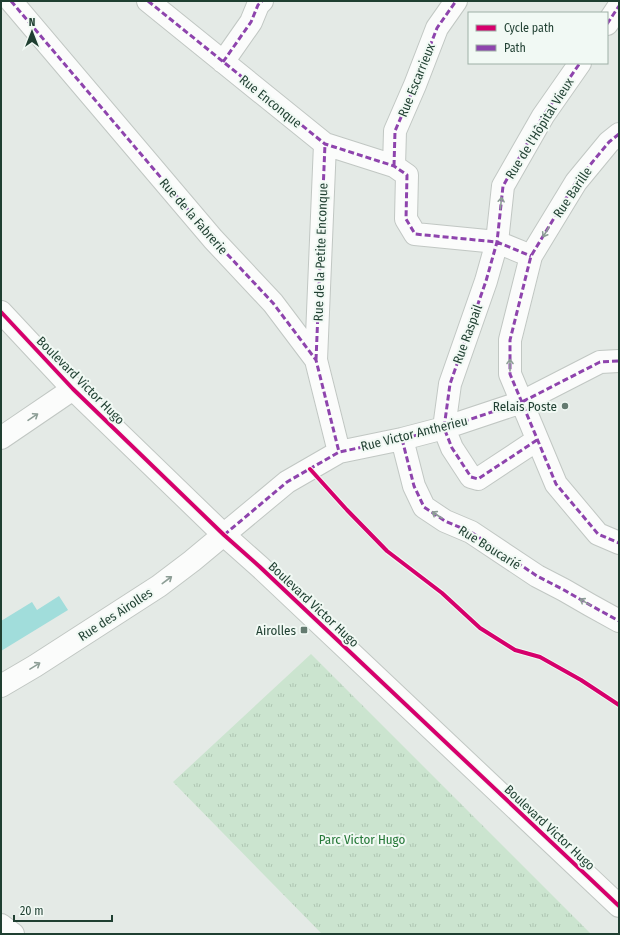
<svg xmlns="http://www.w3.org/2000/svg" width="620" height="935" viewBox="0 0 620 935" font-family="'Fira Sans Condensed',sans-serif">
<defs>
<pattern id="park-tufts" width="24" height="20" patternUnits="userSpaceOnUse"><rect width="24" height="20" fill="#cbe4cf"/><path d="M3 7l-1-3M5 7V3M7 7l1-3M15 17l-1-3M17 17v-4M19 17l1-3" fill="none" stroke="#aec5b2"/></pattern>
</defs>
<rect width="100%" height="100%" fill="#e4eae6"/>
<path fill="url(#park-tufts)" d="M 311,654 L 591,934 L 322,934 L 173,782 Z"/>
<path fill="#a1dddb" d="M 59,596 L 68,610 L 1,651 L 1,621 L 32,602 L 37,610 Z"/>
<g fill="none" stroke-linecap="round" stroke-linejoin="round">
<g stroke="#c1c7c3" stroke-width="24">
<path id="minor" d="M 11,1 L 213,239 L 273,303 L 316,360 L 339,452
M 148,1 L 325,144 L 394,166 L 407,175 L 406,219 L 415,234 L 497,242 L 531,256
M 607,24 L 619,6
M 223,62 L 251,22 L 258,5 L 262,1
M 619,134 L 609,142 L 576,182 L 531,256 L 510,340 L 510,374 L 556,484 L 598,534 L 619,543
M 394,166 L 395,131 L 415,85 L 437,28 L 456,1
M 1,312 L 73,389 L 224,535 L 260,567 L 619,906
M 316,360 L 325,144
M 1,438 L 73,389
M 402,439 L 414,486 L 424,507 L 445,521 L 471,532 L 537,576 L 564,590 L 590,605 L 619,621
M 537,440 L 478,479 L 471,477 L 452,448 L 444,428 L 450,384 L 486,281 L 497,242 L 503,186 L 543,116 L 580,63
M 1,686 L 35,666 L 159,586 L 192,561 L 287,482 L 339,452 L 402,439 L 444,428 L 522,402 L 600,362 L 619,361
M 1,925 L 13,934"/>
</g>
<use href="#minor" stroke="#fbfcfb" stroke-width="22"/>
<path stroke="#8e44ad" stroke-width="3" stroke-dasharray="6 3" stroke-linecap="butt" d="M 11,1 L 213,239 L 273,303 L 316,360 L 339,452
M 148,1 L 325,144 L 394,166 L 407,175 L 406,219 L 415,234 L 497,242 L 531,256
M 607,24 L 619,6
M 223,62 L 251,22 L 258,5 L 262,1
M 619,134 L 609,142 L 576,182 L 531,256 L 510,340 L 510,374 L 556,484 L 598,534 L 619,543
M 394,166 L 395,131 L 415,85 L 437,28 L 456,1
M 316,360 L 325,144
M 402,439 L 414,486 L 424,507 L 445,521 L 471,532 L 537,576 L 564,590 L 590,605 L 619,621
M 537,440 L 478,479 L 471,477 L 452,448 L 444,428 L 450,384 L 486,281 L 497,242 L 503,186 L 543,116 L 580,63
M 224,535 L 287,482 L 339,452 L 402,439 L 444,428 L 522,402 L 600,362 L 619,361"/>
<g stroke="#f1f9f4" stroke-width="6">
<path id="cycleway" d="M 1,312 L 73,389 L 224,535 L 260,567 L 619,906
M 310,469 L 347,510 L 387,551 L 442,593 L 480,628 L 515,650 L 540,657 L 581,680 L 619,705"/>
</g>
<use href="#cycleway" stroke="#d6006c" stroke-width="4"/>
</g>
<defs><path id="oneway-shaft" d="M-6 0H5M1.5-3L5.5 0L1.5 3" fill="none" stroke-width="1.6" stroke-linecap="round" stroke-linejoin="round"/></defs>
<g stroke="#8d9e96">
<use href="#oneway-shaft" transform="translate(501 203) rotate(-84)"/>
<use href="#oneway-shaft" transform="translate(546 232) rotate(121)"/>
<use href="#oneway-shaft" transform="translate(510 365) rotate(-90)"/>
<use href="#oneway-shaft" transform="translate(33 417) rotate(-34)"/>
<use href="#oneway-shaft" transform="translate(437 515) rotate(-147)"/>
<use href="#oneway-shaft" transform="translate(167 580) rotate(-37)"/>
<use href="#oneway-shaft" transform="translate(585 602) rotate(-149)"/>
<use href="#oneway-shaft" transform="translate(35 666) rotate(-32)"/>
</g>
<g fill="#647b70" stroke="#f1f9f4" stroke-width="1.5">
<circle cx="565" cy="406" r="4"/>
<rect x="300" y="626" width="8" height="8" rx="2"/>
</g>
<g text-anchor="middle" stroke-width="4" stroke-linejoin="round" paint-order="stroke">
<g font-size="13" fill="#1f3f31" stroke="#f1f9f4">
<text transform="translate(416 80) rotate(-68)" y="5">Rue Escarrieux</text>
<text transform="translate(271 101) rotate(39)" y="5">Rue Enconque</text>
<text transform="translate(539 128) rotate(-58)" y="5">Rue de l'Hôpital Vieux</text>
<text transform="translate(572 192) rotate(-56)" y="5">Rue Barille</text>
<text transform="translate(194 216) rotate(49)" y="5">Rue de la Fabrerie</text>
<text transform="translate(320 252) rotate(-88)" y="5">Rue de la Petite Enconque</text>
<text transform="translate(467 334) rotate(-70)" y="5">Rue Raspail</text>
<text transform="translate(81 380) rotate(45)" y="5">Boulevard Victor Hugo</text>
<text transform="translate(414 433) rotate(-14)" y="5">Rue Victor Antherieu</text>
<text transform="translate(490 547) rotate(32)" y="5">Rue Boucarié</text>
<text transform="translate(314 604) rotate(43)" y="5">Boulevard Victor Hugo</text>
<text transform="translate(115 614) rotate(-33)" y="5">Rue des Airolles</text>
<text transform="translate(550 827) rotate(43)" y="5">Boulevard Victor Hugo</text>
</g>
<g font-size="13" fill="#1f3f31" stroke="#f1f9f4" text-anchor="end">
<text x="557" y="411">Relais Poste</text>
<text x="296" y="635">Airolles</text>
</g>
<g font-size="13" fill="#267939" stroke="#f1f9f4">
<text x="362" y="844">Parc Victor Hugo</text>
</g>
</g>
<rect width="620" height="935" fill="none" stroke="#1f3f31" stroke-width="4"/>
<rect x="468" y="12" width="140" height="52" fill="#f1f9f4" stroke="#9dafa6"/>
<rect x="476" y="25" width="20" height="6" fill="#d6006c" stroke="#9dafa6"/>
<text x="504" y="32" font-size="12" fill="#1f3f31">Cycle path</text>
<rect x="476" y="45" width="20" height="6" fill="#8e44ad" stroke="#9dafa6"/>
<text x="504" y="52" font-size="12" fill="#1f3f31">Path</text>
<g transform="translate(32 32)" stroke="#f1f9f4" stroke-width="3" paint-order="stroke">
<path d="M0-3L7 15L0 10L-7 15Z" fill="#1f3f31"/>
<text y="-6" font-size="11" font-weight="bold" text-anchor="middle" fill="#1f3f31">N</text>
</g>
<path d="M14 915v6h98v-6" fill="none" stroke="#1f3f31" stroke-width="2"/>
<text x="20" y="915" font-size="12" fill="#1f3f31" stroke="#f1f9f4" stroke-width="3" paint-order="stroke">20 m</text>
</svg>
